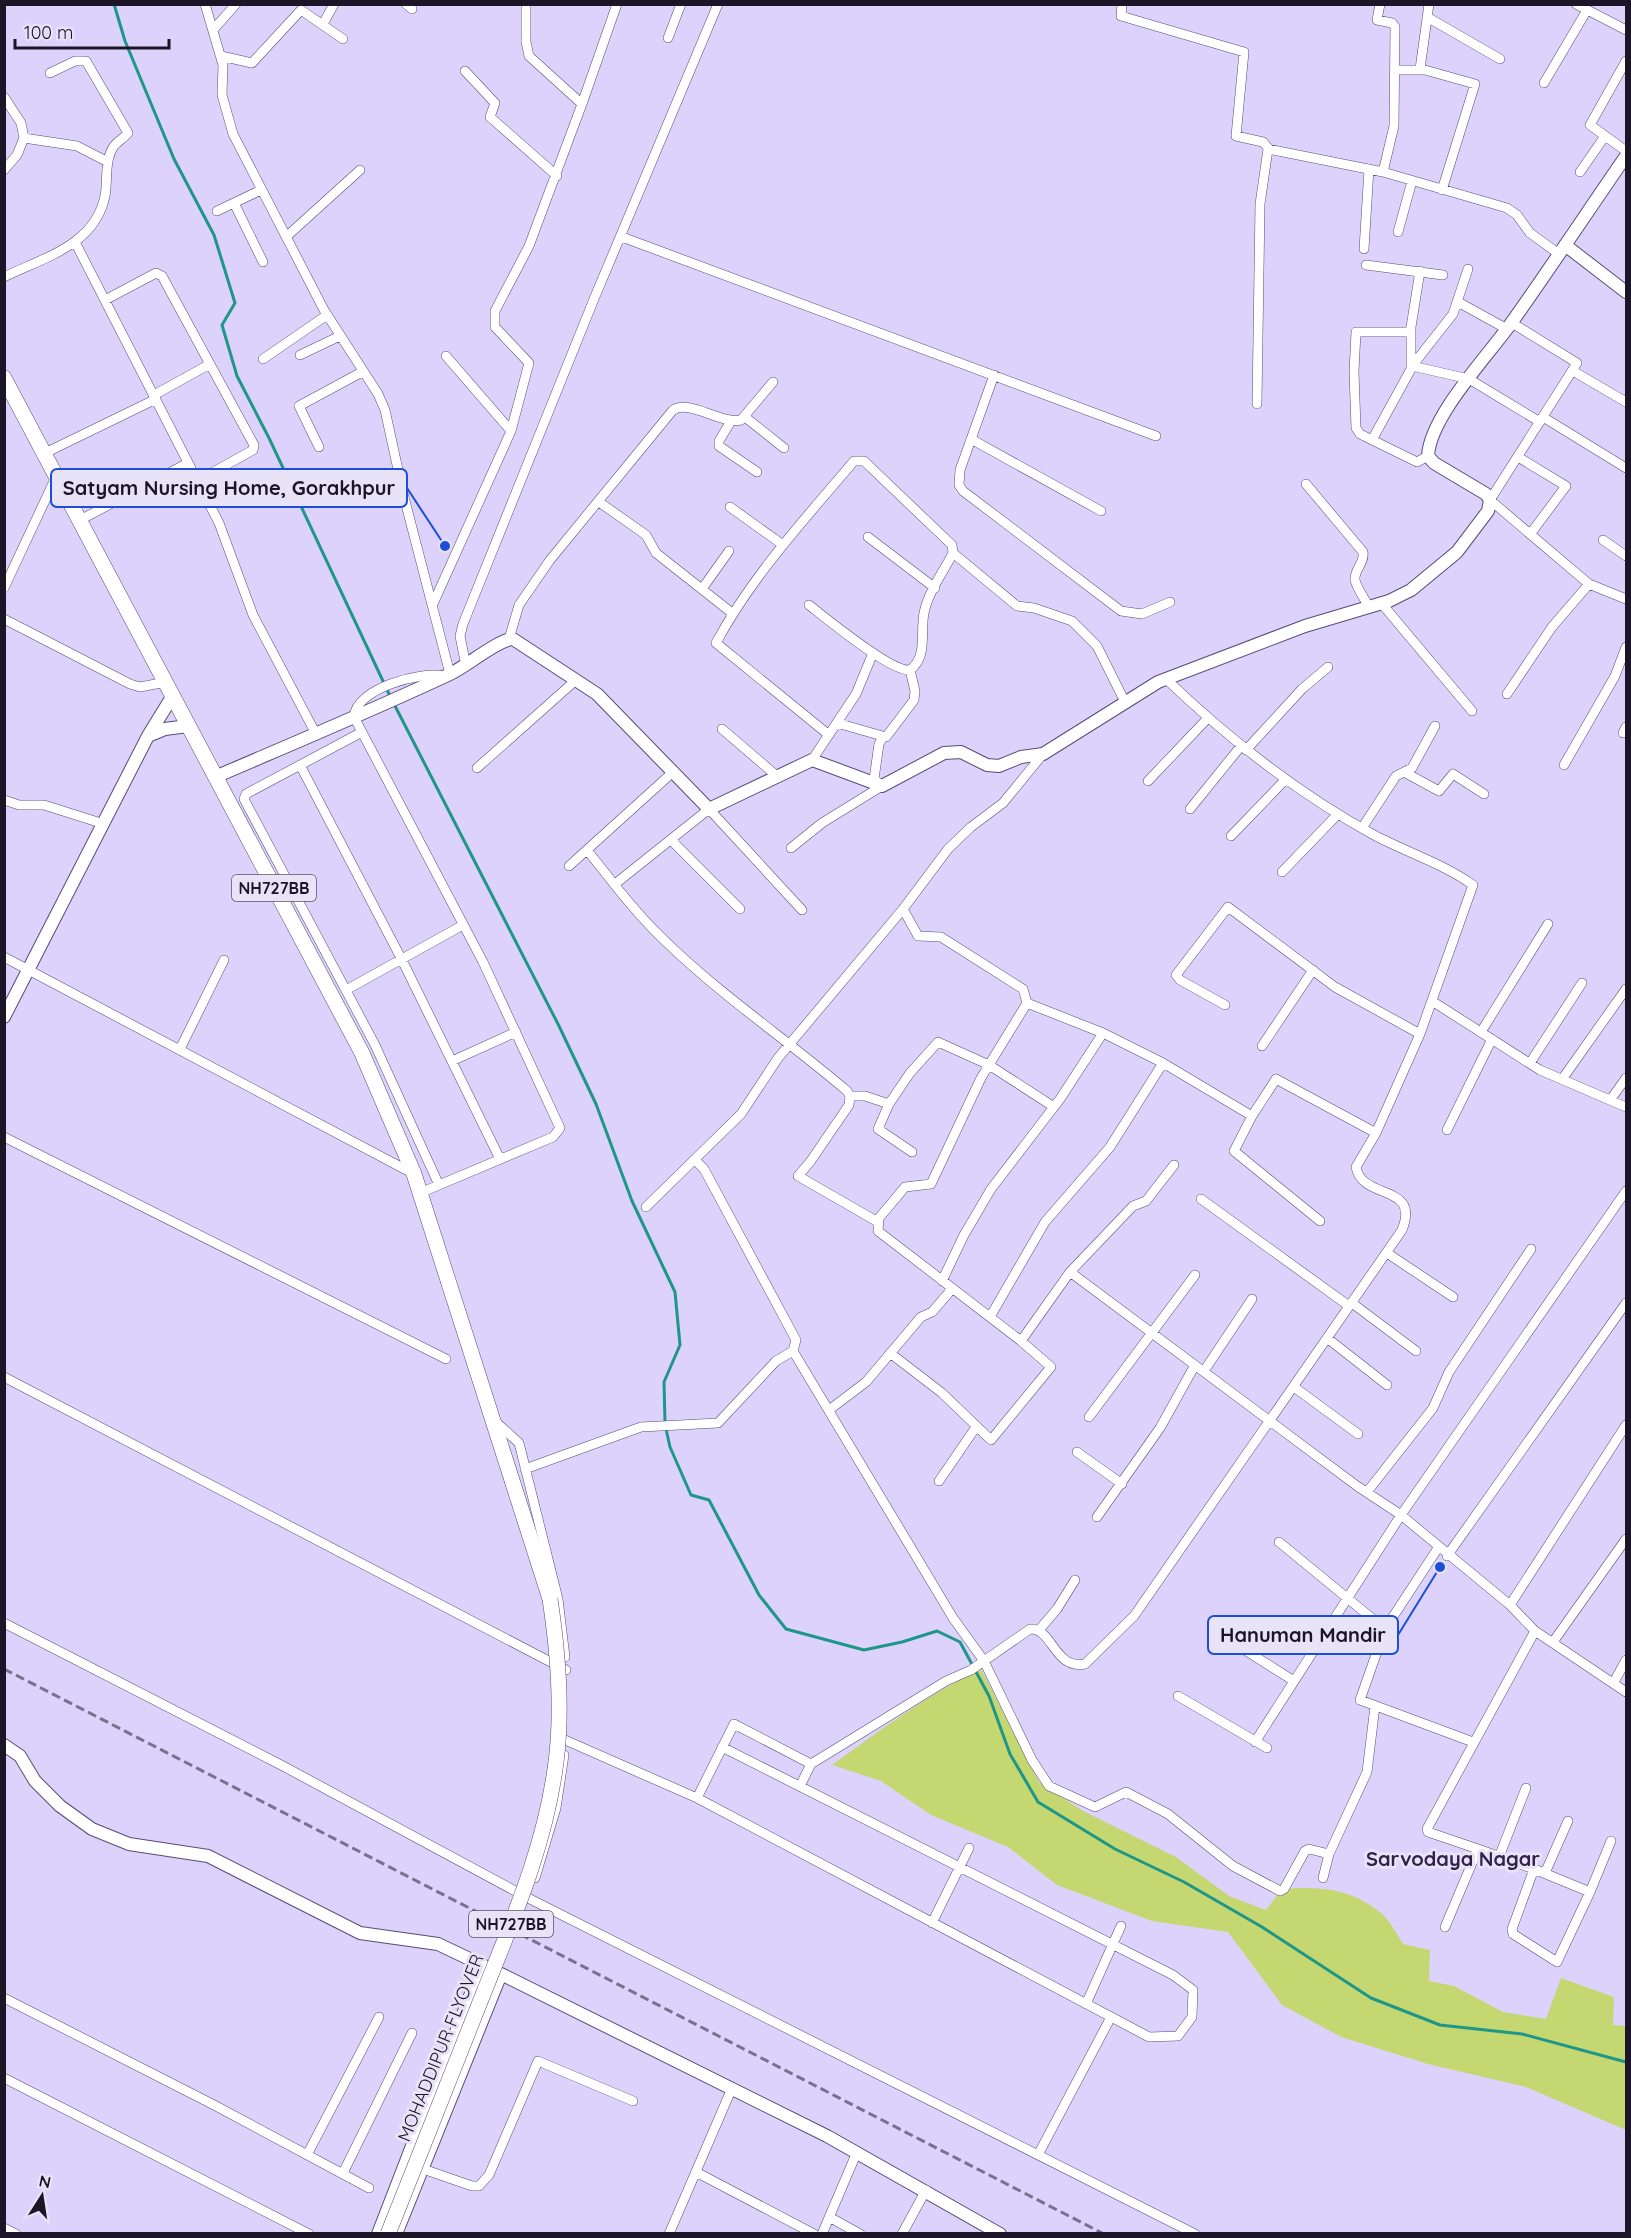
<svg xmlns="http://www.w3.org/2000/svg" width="1631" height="2238" viewBox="0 0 1631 2238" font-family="Quicksand,sans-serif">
<rect width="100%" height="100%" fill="#ddd2fc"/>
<path fill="#c5d771" d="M 981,1669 L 1039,1782 L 1083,1811 L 1176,1857 L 1229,1896 L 1266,1910 L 1282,1889 C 1319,1886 1351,1888 1381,1913 C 1390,1920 1397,1935 1403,1944 L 1430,1950 L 1429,1981 L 1454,1986 L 1503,2012 L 1546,2019 L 1561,1978 L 1614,1997 L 1613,2025 L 1626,2026 L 1626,2130 L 1526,2087 L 1428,2064 L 1341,2037 L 1282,2005 L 1228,1932 L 1152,1921 L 1057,1885 L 1008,1847 L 931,1815 L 881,1781 L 832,1765 C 880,1730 927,1695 981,1669 Z"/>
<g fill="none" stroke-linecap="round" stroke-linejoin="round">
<path stroke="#1e9688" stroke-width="3" d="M 114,4 L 125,41 L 174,159 L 214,235 L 235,303 L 222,325 L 237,376 L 269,438 L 390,696
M 393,702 L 559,1026 L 596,1104 L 632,1201 L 675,1292 L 680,1345 L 664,1382 L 665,1422
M 666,1429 L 670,1447 L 691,1495 L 709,1500 L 759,1595 L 786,1629 L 864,1650 L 902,1642 L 937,1631 L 960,1642 L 989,1696 L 1010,1754 L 1038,1802 L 1115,1849 L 1184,1882 L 1262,1927 L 1371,1998 L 1440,2025 L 1522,2034 L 1626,2062"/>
<g stroke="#594b77" stroke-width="10">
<path id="minor" d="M 205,4 L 223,65 L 222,95 L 233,134 L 324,310 L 378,394 L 385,410 L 404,497 L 450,674
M 406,4 L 412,9
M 1122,4 L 1121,16 L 1244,52 L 1236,136 L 1263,142 L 1269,149
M 1380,4 L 1377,20 L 1392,23 L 1395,27 L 1394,126 L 1383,172
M 1576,4 L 1626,30
M 1427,17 L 1500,59
M 323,24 L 334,4
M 213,30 L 236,4
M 668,38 L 681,4
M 221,56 L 252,63 L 301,10 L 343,39
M 1626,61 L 1590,125 L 1626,151
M 1420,69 L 1429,4
M 1395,70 L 1425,70 L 1475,84 L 1442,190
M 465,71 L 495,103 L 490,117 L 557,176
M 1544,83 L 1587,10
M 4,97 L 21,123 L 24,138 L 77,146 L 108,162
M 582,104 L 617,4
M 4,170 L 17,155 L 24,138
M 1580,172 L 1605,136
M 234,203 L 263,262
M 217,211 L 261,190
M 1398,232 L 1412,181
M 286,237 L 360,170
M 622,237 L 1156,436
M 75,242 L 219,523 L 253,615 L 316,734
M 1364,249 L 1369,169
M 1366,265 L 1443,275
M 1468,269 L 1453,314 L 1412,366 L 1469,379 L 1540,422
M 4,277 C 45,257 95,245 105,196 C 108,181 104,160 114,146 C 118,141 124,138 128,133 L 86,61 L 75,61 L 50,73
M 105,300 L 156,273 L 162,276 L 254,445 L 253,450 L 197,481
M 1458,302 L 1507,329
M 1512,323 L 1577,363 L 1490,500 L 1589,584 L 1626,599
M 1411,332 L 1356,332 L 1354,372 L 1356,428 L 1360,434 L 1417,462 L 1428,456
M 300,355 L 340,336
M 446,356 L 511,431
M 263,359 L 327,315
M 1573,371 L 1626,402
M 994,375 L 960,470 L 959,485 L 963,491 L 1121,611 L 1142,614 L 1170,602
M 154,395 L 210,364
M 1257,404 L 1260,204 L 1268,149 L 1383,172 L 1507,208 L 1517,215 L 1530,233 L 1559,254
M 745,417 L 784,448
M 1543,417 L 1626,468
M 731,421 L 719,441 L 719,446 L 757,472
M 971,439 L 1101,511
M 1372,440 L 1411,369 L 1411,327 L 1420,271
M 319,447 L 299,406 L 362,372
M 45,453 L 156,399
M 1518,457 L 1566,486 L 1531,533
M 1306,484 L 1363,552 C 1365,563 1354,569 1355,580 C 1357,589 1365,599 1369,607
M 599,502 L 646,535 L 656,553 L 732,613
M 730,507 L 783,545
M 80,520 L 188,463
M 868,537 L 935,588
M 1603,540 L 1626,556
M 953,553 L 1017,606 L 1034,608 L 1072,621 L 1097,646 L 1125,702
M 4,588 L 57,475
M 702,589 L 729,551
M 433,604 L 511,431 L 529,363 L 495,327 L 495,311 L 529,246 L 582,104 L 529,56 L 526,42 L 526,4
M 1382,604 L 1472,711
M 809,605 C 827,619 891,672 910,670 C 928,657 920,632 924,613 C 928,592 944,571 953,553 L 952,545 L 864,461 L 854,461 C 805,519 752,576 716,643 L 829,735
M 4,619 L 130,684 L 140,687 L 166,682
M 509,639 L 519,605 L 550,560 L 673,410 C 688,399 721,424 741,420 L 773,382
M 466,666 L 460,636 L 463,624 L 594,299 L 718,4
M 1507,694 L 1552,627 L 1589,584
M 837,723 L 886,737 L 914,700 L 915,691 L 910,670
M 722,729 L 778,777
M 362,732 L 246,794 L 244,799 L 375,1045 L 439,1185
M 1623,733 L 1626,727
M 1246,750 L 1302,689 L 1328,667
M 812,760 L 856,694 L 873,653
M 300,765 L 402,960 L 500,1159
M 1564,765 L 1615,676 L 1626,647
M 477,768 L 576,680
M 1404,772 L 1439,791 L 1453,774 L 1484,794
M 1148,781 L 1207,719
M 4,800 L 19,805 L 44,805 L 104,824
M 1190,809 L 1241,746
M 1362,828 L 1396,776 L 1412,768 L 1435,726
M 1231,836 L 1285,780
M 671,840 L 740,909
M 791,848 L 822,823 L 882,786 L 874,779 L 879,744 L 883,737
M 587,850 C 611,880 634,911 662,938 C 719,994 786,1039 847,1091 L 850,1096 L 849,1105 L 810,1162 L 798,1176 L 878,1222
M 569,866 L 673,772
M 1282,872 L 1338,814
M 615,884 L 709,809 L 802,910
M 4,957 L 414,1174
M 346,990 L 463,925
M 1432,1001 L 1540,1070 L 1626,1107
M 1027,1003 L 1103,1033 L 1163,1063 L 1252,1116 L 1276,1079 L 1376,1133
M 1225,1005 L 1180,980 L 1176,975 L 1228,907 L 1335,987 L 1420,1034
M 1481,1032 L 1548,924
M 1262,1046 L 1313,970
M 180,1049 L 224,960
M 452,1061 L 516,1032
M 1530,1063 L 1582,983
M 1563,1078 L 1626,989
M 850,1096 L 865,1096 L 889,1104 L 910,1073 L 938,1042 L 989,1065 L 1054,1107
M 1611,1099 L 1626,1078
M 889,1104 L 878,1129 L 912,1152
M 1252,1116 L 1234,1151 L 1320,1221
M 1447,1130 L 1492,1039
M 4,1137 L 446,1359
M 695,1160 L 704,1169 L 796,1340 L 793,1351
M 420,1193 L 553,1137 L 560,1128 L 483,962 L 354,717 C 356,688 421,671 444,676
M 1201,1199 L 1349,1306
M 646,1207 L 741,1114 L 778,1058 L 903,909 L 948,849 L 971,827 L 1003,803 L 1043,754
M 1387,1253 L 1453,1297
M 1070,1272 L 1357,1486 L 1401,1515 L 1510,1605 L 1535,1631 L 1626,1692
M 942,1281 L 964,1235 L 991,1189 L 1060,1099 L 1103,1033
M 1352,1303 L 1416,1351
M 990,1317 L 1045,1222 L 1110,1147 L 1163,1063
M 1327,1338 L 1387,1385
M 1021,1341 L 1070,1272 L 1133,1206 L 1146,1201 L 1174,1165
M 890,1353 L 942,1393 L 991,1440 L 1051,1367 L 1021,1341 L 878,1231 L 879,1218 L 905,1187 L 931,1184 L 981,1078 L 1027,1003 L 1023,989 L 941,937 L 918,936 L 903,909
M 1204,1371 L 1252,1299
M 4,1377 L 566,1670
M 1294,1387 L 1358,1434
M 829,1410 L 866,1382 L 921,1317 L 932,1312 L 952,1289
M 1089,1417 L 1195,1275
M 496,1422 L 519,1443 L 558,1599 L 565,1657
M 1077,1452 L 1122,1484
M 525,1469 L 641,1427 L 718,1423 L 776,1361 L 793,1351 L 953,1618 L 984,1661 L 1032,1760 L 1049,1786 L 1095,1807 L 1126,1792 L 1168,1814 L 1233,1866 L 1280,1891 L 1284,1889 L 1305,1851 L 1309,1849 L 1329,1854
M 939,1481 L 976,1427
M 1367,1492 L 1433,1408 L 1449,1372 L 1531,1249
M 1097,1517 L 1160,1428 L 1195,1365
M 1279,1542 L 1385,1629 L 1360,1700 L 1473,1742
M 1447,1556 L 1626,1303
M 1510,1605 L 1626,1425
M 4,1623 L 283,1766 L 530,1899 L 1195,2234
M 1385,1629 L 1438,1548
M 1039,1630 L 1057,1609 L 1075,1580
M 1229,1640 L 1294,1681
M 1553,1642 L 1626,1539
M 1614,1682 L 1626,1660
M 1178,1696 L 1267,1748
M 565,1740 L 697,1798 L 734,1724 L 811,1764 L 946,1681 L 971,1670 L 1030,1629 C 1053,1628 1054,1670 1085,1664 L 1134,1616 L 1402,1230 C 1421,1183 1362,1201 1356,1167 L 1376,1133 L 1420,1034 L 1473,885 C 1444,864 1406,852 1374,835 C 1297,793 1230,740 1166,679
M 1255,1742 L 1401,1515 L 1626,1191
M 800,1786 L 811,1764
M 697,1798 L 1149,2037 L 1178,2036 L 1192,2017 L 1193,1990 L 1173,1975 L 722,1747
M 1478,1849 L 1534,1869 L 1590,1892 L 1611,1841
M 1499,1857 L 1526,1788
M 1534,1869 L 1512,1929 L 1513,1934 L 1557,1962 L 1590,1892
M 1545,1873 L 1568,1821
M 535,1878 L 556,1808 L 564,1755
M 1323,1878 L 1329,1854 L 1367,1772 L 1375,1706
M 932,1923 L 969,1848
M 1445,1927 L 1478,1849 L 1428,1832 L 1427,1829 L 1535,1631
M 4,1998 L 216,2106 L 369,2188
M 1086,2004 L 1121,1926
M 4,2078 L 309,2234
M 1039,2153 L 1111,2017
M 307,2155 L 379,2017
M 423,2169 L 472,2186 L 479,2186 L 489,2175 L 538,2061 L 633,2101
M 696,2172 L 814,2234
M 343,2173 L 412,2033
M 831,2218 L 860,2234
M 4,2228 L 16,2234
M 669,2234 L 732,2088
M 822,2234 L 857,2152
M 902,2234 L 926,2190"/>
</g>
<g stroke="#594b77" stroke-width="14">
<path id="tertiary" d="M 1565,245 L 1626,292
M 148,736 L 165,729 L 188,726
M 215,777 C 294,743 373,710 450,674 C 467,666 499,639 513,639 L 597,694 L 709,809 L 812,760 L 882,786 L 944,753 L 961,752 L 987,765 L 999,766 L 1021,757 L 1043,754 L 1158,682 L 1305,626 L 1389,601 L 1411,590 L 1457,552 L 1488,511 L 1490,500 L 1486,494 L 1434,463 L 1428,456 C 1430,416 1488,356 1512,322 C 1551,267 1588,211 1626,156
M 4,1017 L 148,736 L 172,697
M 4,1745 L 20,1756 L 35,1781 L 60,1806 L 92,1829 L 129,1844 L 208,1856 L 360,1933 L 438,1944 L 499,1973
M 378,2234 L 482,1965
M 396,2234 L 501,1974 L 827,2136 L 1000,2234"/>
</g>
<g stroke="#594b77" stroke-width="16">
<path id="trunk" d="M 4,378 L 362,1053 L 414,1174 L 550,1599"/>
</g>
<use href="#minor" stroke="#fff" stroke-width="9"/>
<use href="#tertiary" stroke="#fff" stroke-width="12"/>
<use href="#trunk" stroke="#fff" stroke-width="15"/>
<path stroke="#79718f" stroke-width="3" stroke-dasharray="9 4.5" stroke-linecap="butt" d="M 4,1669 L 1104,2234"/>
<g stroke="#594b77" stroke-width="16" stroke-linecap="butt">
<path id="trunk-bridge" d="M 388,2234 C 420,2153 452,2072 484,1992 C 514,1917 546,1843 556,1762 C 563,1708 558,1652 550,1599"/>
</g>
<use href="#trunk-bridge" stroke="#fff" stroke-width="15"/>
</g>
<g text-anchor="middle" stroke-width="6" stroke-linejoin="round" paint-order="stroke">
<g fill="#e9e3f8" stroke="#595366" stroke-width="1.5">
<rect x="232" y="875" width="84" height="26" rx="4.5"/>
<rect x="469" y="1911" width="84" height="26" rx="4.5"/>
</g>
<g font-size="16" font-weight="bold" fill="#1b1527">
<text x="274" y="894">NH727BB</text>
<text x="511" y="1930">NH727BB</text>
</g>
<g font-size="18" fill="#1b1527" stroke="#e9e3f8">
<text transform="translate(441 2048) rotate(-68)" y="6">MOHADDIPUR FLYOVER</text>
</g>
<g font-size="20" font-weight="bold" fill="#30224b" stroke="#e9e3f8">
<text x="1453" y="1866">Sarvodaya Nagar</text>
</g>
</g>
<path fill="none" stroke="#1d4ed8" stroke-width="2" d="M445 546L407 488M1440 1567L1398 1635"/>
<g fill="#1d4ed8" stroke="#e9e3f8" stroke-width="2">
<circle cx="445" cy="546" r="6"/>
<circle cx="1440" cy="1567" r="6"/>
</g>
<g fill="#e9e3f8" stroke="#1d4ed8" stroke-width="2">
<rect x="51" y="469" width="356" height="38" rx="6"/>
<rect x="1208" y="1616" width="190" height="38" rx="6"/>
</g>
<g font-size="20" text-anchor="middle" font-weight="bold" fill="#1b1527">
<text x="229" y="495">Satyam Nursing Home, Gorakhpur</text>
<text x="1303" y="1642">Hanuman Mandir</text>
</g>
<rect width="1631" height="2238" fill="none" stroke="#1b1527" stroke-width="12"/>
<g transform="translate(42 2196) rotate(12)" stroke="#e9e3f8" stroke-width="4.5" paint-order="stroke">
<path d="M0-4.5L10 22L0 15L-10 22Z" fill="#1b1527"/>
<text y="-9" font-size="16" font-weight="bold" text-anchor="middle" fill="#1b1527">N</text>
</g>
<path d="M15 39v9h154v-9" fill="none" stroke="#1b1527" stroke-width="3"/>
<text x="24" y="39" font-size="18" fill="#1b1527" stroke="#e9e3f8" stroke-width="4.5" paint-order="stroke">100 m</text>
</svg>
